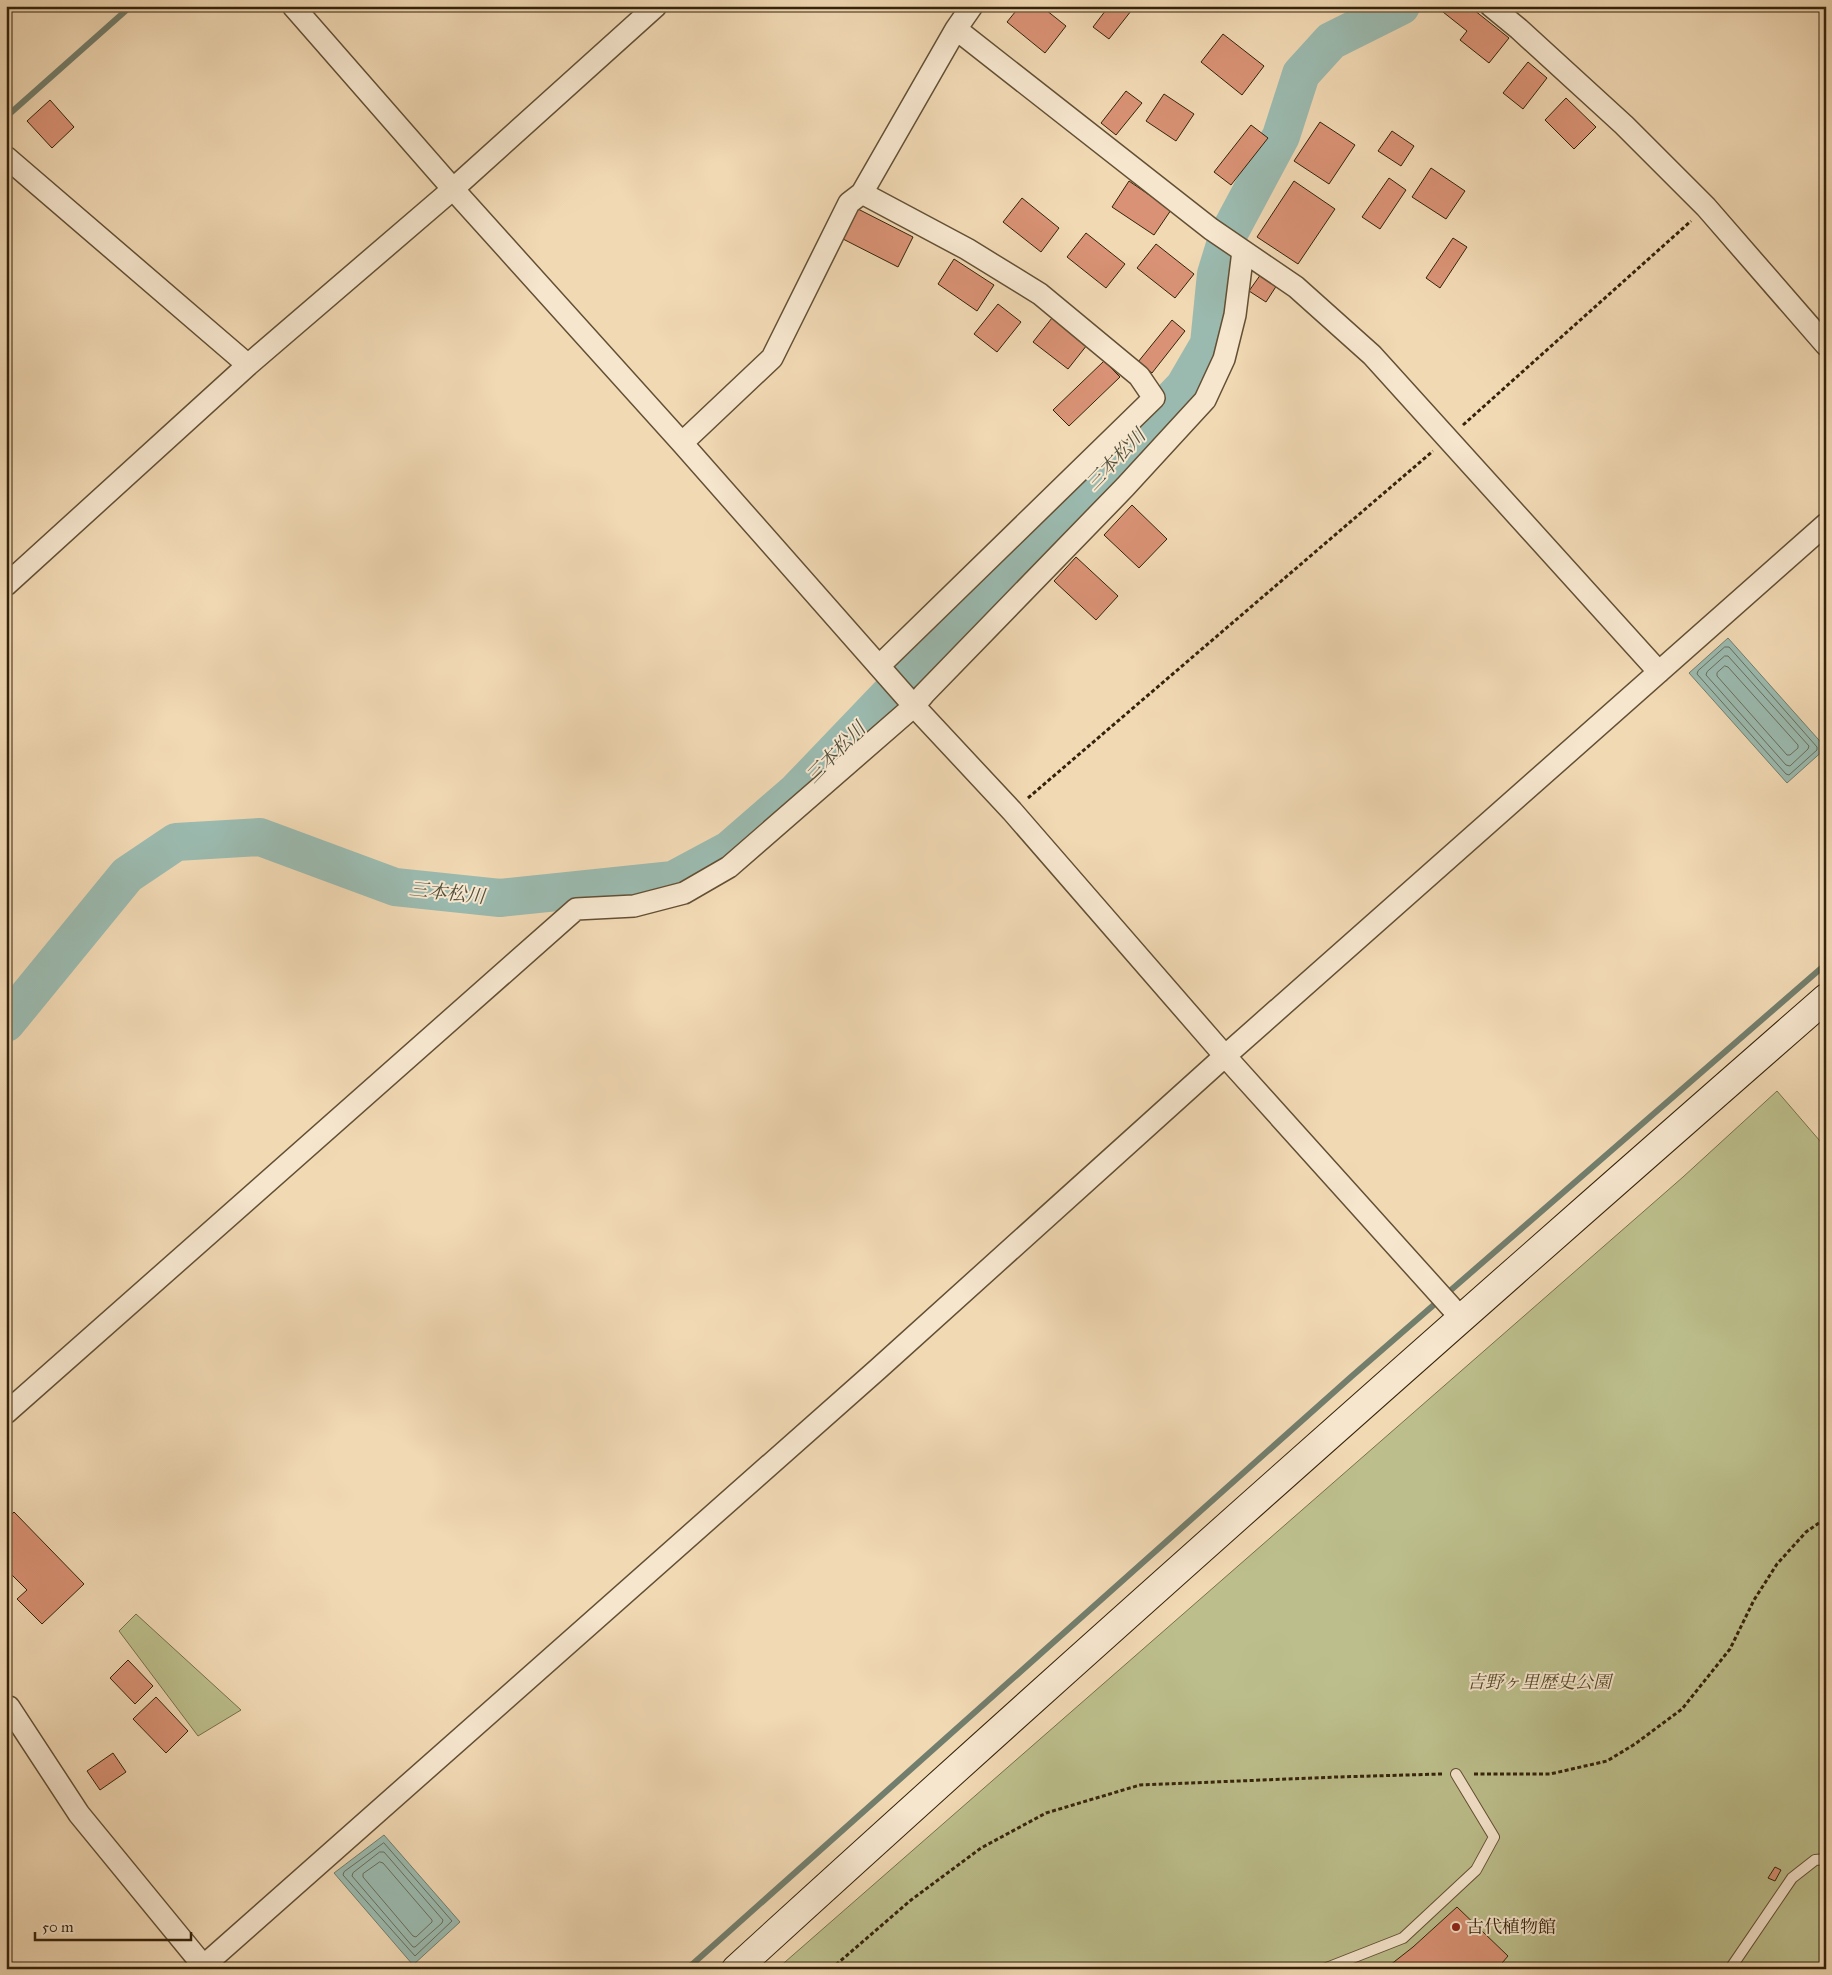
<svg xmlns="http://www.w3.org/2000/svg" width="1832" height="1975" viewBox="0 0 1832 1975" font-family="'IM FELL Great Primer','Noto Serif JP',serif">
<rect width="100%" height="100%" fill="#f1d9b4"/>
<filter id="stains"><feTurbulence type="fractalNoise" baseFrequency=".004" numOctaves="4"/><feColorMatrix values="0 0 0 0 .2 0 0 0 0 .09 0 0 0 0 .02 0 0 0 .5 -.17"/></filter>
<radialGradient id="worn" r=".72"><stop offset=".6" stop-color="#630" stop-opacity="0"/><stop offset="1" stop-color="#630" stop-opacity=".3"/></radialGradient>
<path fill="#bcbf8c" stroke="#78714b" d="M 1777,1091 L 1826,1148 L 1826,1969 L 777,1969 L 1683,1177 Z
M 136,1614 L 241,1710 L 198,1736 L 119,1631 Z"/>
<path fill="#9bbaaf" stroke="#727e6d" d="M 1728,638 L 1826,748 L 1787,783 L 1689,673 Z
M 384,1835 L 460,1922 L 413,1965 L 334,1873 Z"/>
<g fill="none" stroke-linecap="round" stroke-linejoin="round">
<path stroke="#686e5c" stroke-width="1" d="M 1725,647 L 1729,647 L 1817,747 L 1817,750 L 1789,775 L 1786,774 L 1697,674 L 1698,671 Z
M 1725,656 L 1728,656 L 1809,746 L 1808,749 L 1790,766 L 1786,765 L 1706,675 L 1707,672 Z
M 1725,666 L 1728,667 L 1798,745 L 1798,748 L 1790,755 L 1787,755 L 1717,676 L 1717,673 Z
M 384,1843 L 452,1921 L 415,1956 L 343,1875 L 344,1872 Z
M 380,1852 L 384,1852 L 443,1920 L 442,1923 L 415,1947 L 413,1947 L 352,1876 L 353,1873 Z
M 380,1862 L 383,1863 L 432,1920 L 432,1922 L 416,1937 L 413,1936 L 363,1877 L 363,1874 Z"/>
<path stroke="#727e6d" stroke-width="6" d="M 6,117 L 131,6
M 687,1969 L 1352,1376 L 1826,964"/>
<path stroke="#9bbaaf" stroke-width="38" d="M 6,1023 L 127,875 L 176,842 L 260,837 L 395,887 L 500,898 L 673,880 L 729,850 L 797,791 L 1184,387 L 1209,344 L 1216,274 L 1228,235 L 1281,136 L 1301,74 L 1331,41 L 1401,6"/>
</g>
<path fill="#d99275" stroke="#34230a" d="M 1020,6 L 1041,6 L 1066,26 L 1045,53 L 1007,22 Z
M 1109,6 L 1124,6 L 1131,11 L 1109,39 L 1093,27 Z
M 1448,6 L 1469,6 L 1509,38 L 1489,63 L 1460,40 L 1467,31 L 1443,12 Z
M 1223,34 L 1264,66 L 1242,95 L 1201,62 Z
M 1528,62 L 1547,78 L 1523,109 L 1503,93 Z
M 1126,91 L 1142,103 L 1116,135 L 1101,123 Z
M 1164,94 L 1194,114 L 1176,141 L 1146,121 Z
M 1566,98 L 1596,127 L 1574,149 L 1545,120 Z
M 50,100 L 74,127 L 52,148 L 27,121 Z
M 1320,122 L 1355,145 L 1329,184 L 1294,161 Z
M 1251,125 L 1268,138 L 1231,185 L 1214,172 Z
M 1392,131 L 1414,146 L 1401,166 L 1378,151 Z
M 1431,168 L 1465,191 L 1446,219 L 1412,197 Z
M 1389,178 L 1406,190 L 1380,229 L 1362,217 Z
M 1129,181 L 1171,210 L 1154,235 L 1112,207 Z
M 1294,181 L 1335,209 L 1298,264 L 1257,237 Z
M 1022,198 L 1059,228 L 1041,252 L 1003,222 Z
M 858,209 L 913,237 L 898,267 L 843,239 Z
M 1086,233 L 1125,264 L 1106,288 L 1067,257 Z
M 1453,238 L 1467,247 L 1440,288 L 1426,278 Z
M 1156,244 L 1194,274 L 1175,298 L 1137,268 Z
M 954,259 L 994,285 L 977,311 L 938,284 Z
M 1261,274 L 1277,285 L 1266,302 L 1249,291 Z
M 998,304 L 1021,322 L 997,352 L 974,334 Z
M 1052,318 L 1087,345 L 1068,369 L 1033,342 Z
M 1172,320 L 1185,331 L 1152,373 L 1138,362 Z
M 1104,361 L 1120,377 L 1069,426 L 1053,410 Z
M 1132,505 L 1167,539 L 1139,568 L 1104,535 Z
M 1076,557 L 1118,596 L 1096,620 L 1054,581 Z
M 14,1512 L 84,1584 L 42,1624 L 17,1599 L 27,1590 L 6,1569 L 6,1520 Z
M 128,1660 L 153,1686 L 135,1704 L 110,1678 Z
M 156,1697 L 188,1731 L 166,1753 L 133,1719 Z
M 113,1753 L 126,1772 L 100,1790 L 87,1771 Z
M 1775,1867 L 1781,1870 L 1775,1881 L 1768,1878 Z
M 1457,1907 L 1508,1956 L 1497,1969 L 1385,1969 L 1413,1947 Z"/>
<g fill="none" stroke-linecap="round" stroke-linejoin="round">
<g stroke="#635034" stroke-width="12">
<path id="lane" d="M 1324,1969 L 1403,1938 L 1476,1870 L 1494,1837 L 1456,1774
M 1730,1969 L 1792,1878 L 1815,1860 L 1826,1859"/>
</g>
<g stroke="#635034" stroke-width="24">
<path id="street" d="M 293,6 L 453,189 L 682,443 L 914,706 L 1012,811 L 1225,1056 L 1461,1318
M 1491,6 L 1519,29 L 1624,125 L 1706,207 L 1826,345
M 956,29 L 1211,229 L 1296,287 L 1372,355 L 1659,672
M 6,157 L 248,365
M 862,193 L 967,249 L 1040,294 L 1139,376 L 1154,398 L 879,666
M 682,443 L 772,358 L 849,203 L 862,193 L 956,29 L 972,6
M 6,585 L 248,365 L 453,189 L 656,6
M 6,1413 L 576,909 L 634,906 L 684,893 L 729,867 L 914,706 L 924,694 L 1125,487 L 1205,400 L 1224,359 L 1235,315 L 1243,251
M 9,1707 L 79,1814 L 206,1969
M 200,1969 L 878,1369 L 1225,1056 L 1826,524"/>
</g>
<g stroke="#34230a" stroke-width="30">
<path id="secondary" d="M 736,1969 C 1095,1641 1460,1318 1826,998"/>
</g>
<path stroke="#34230a" stroke-width="3" stroke-dasharray="4 2.5" stroke-linecap="butt" d="M 1463,425 L 1691,221
M 1028,798 L 1433,451
M 1474,1774 L 1550,1774 L 1607,1761 L 1635,1744 L 1682,1709 L 1730,1649 L 1754,1600 L 1777,1564 L 1806,1532 L 1826,1518
M 831,1969 L 911,1900 L 981,1848 L 1046,1813 L 1140,1785 L 1337,1777 L 1442,1774"/>
<use href="#lane" stroke="#f6e6ce" stroke-width="10"/>
<use href="#street" stroke="#f6e6ce" stroke-width="21"/>
<use href="#secondary" stroke="#f6e6ce" stroke-width="28"/>
</g>
<circle fill="#8f2418" stroke="#f6e6ce" stroke-width="2" cx="1456" cy="1927" r="5"/>
<g text-anchor="middle" stroke-width="4" stroke-linejoin="round" paint-order="stroke">
<g font-size="18" font-style="italic" fill="#564a2a" stroke="#f6e6ce">
<text x="1539" y="1688">吉野ヶ里歴史公園</text>
</g>
<g font-size="18" fill="#34230a" stroke="#f6e6ce" text-anchor="start">
<text x="1466" y="1933">古代植物館</text>
</g>
<g font-size="19" font-style="italic" fill="#53503c" stroke="#f6e6ce">
<text transform="translate(1115 459) rotate(-46)" y="7">三本松川</text>
<text transform="translate(835 752) rotate(-46)" y="7">三本松川</text>
<text transform="translate(447 892) rotate(6)" y="7">三本松川</text>
</g>
</g>
<rect width="1832" height="1975" fill="none" stroke="#f1d9b4" stroke-width="25"/>
<rect x="8" y="8" width="1817" height="1960" fill="none" stroke="#34230a" stroke-width="2.5"/>
<rect x="12" y="12" width="1807" height="1950" fill="none" stroke="#34230a"/>
<path d="M35 1932v8h156v-8" fill="none" stroke="#34230a" stroke-width="2.5"/>
<text x="42" y="1932" font-size="15" fill="#34230a" stroke="#f6e6ce" stroke-width="4" paint-order="stroke">50 m</text>
<rect width="100%" height="100%" filter="url(#stains)"/>
<rect width="100%" height="100%" fill="url(#worn)"/>
</svg>
